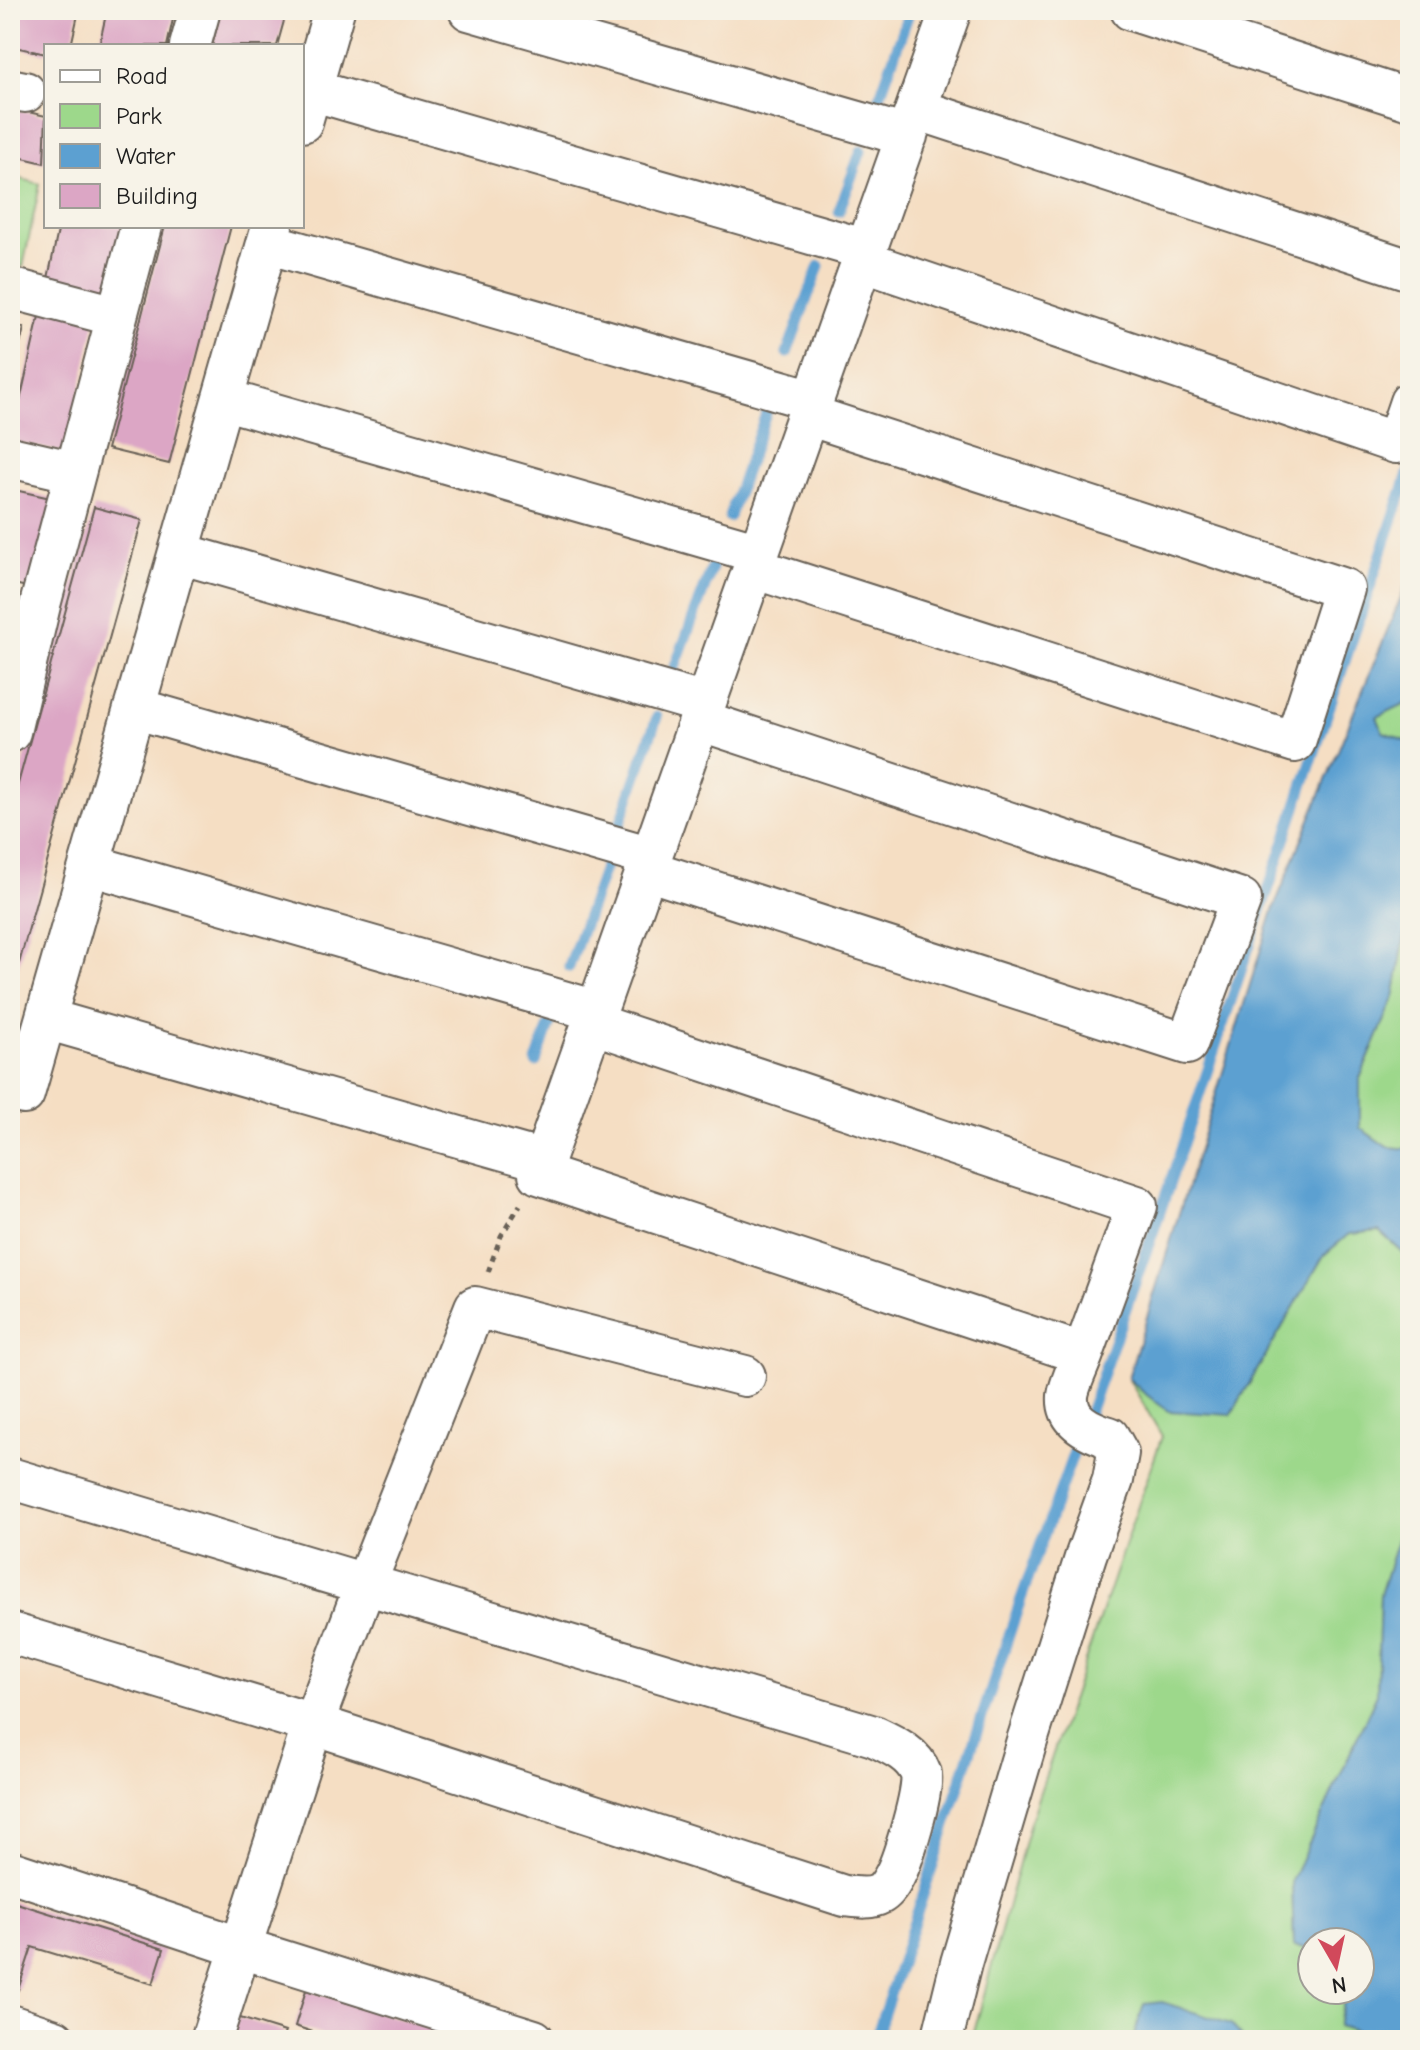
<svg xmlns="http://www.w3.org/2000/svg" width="1420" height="2050" viewBox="0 0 1420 2050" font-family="'Comic Neue',sans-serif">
<rect width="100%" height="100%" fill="#f7f3e8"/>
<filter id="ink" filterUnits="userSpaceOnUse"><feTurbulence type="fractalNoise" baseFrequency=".0125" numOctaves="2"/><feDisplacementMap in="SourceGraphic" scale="16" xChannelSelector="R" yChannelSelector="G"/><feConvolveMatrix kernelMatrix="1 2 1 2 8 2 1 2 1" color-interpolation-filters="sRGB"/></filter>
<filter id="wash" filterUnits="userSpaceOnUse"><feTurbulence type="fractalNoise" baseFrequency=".006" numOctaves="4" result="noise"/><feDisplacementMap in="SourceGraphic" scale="32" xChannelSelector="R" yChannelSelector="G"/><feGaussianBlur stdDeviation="1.8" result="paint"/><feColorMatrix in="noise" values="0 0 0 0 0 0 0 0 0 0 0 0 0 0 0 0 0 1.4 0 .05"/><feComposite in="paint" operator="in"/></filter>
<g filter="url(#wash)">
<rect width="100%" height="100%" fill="#f5dec3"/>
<path fill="#9dd88b" stroke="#5c7a54" stroke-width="2" d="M 10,176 L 40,184 L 23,267 L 10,264 Z
M 1406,702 L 1410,703 L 1410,742 L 1383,732 L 1377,717 Z
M 1410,906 L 1410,1149 L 1387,1147 L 1360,1128 L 1360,1078 L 1394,998 Z
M 1379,1231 L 1401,1251 L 1410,1265 L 1410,1514 L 1400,1531 L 1380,1595 L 1377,1694 L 1292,1882 L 1294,1946 L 1312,1949 L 1312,1990 L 1347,1990 L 1338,2026 L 1388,2040 L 1241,2040 L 1242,2037 L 1144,2005 L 1133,2040 L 972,2040 L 1031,1818 L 1162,1436 L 1128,1378 L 1143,1392 L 1231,1415 L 1324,1255 L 1349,1234 Z"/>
<path fill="#5ca0d1" stroke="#3c5e76" stroke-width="2" d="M 1410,575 L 1410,703 L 1406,703 L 1377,717 L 1383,732 L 1410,742 L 1410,906 L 1394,998 L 1360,1078 L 1360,1128 L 1387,1147 L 1410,1149 L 1410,1265 L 1401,1251 L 1379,1231 L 1349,1234 L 1324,1255 L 1231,1415 L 1168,1411 L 1143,1392 L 1128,1378 L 1274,907 Z
M 1410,1514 L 1410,2040 L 1388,2040 L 1338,2026 L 1347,1990 L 1360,1990 L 1360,1942 L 1312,1942 L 1312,1949 L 1294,1946 L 1292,1881 L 1377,1694 L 1380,1595 L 1400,1531 Z
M 1162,2002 L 1231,2024 L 1242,2037 L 1241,2040 L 1133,2040 L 1144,2004 Z"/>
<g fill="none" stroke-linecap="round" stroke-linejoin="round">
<path stroke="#5ca0d1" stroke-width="11" d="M 880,96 L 909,13
M 839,211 L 861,151
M 787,353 L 819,266
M 729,517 L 768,408
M 673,672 L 713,565
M 619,827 L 657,717
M 569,967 L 605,866
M 536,1062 L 550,1023
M 1087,1418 L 1155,1227 L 1410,468
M 875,2040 L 1021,1599 L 1080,1435"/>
</g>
<g id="blocks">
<path fill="#dca6c5" d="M 10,10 L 79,10 L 71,46 L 46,46 L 46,54 L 10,46 Z
M 107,10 L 175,10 L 167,46 L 99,46 Z
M 221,10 L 287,10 L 277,46 L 212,46 Z
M 10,108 L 46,116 L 44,163 L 10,155 Z
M 59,226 L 127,226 L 110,302 L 46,288 Z
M 165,226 L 231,226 L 169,464 L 107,449 Z
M 42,303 L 97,314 L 66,453 L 11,441 Z
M 10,325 L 24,328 L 11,381 L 10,381 Z
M 10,489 L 55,499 L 35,589 L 10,583 Z
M 94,507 L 142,520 L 10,996 L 10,813 Z
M 10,610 L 30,614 L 10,697 Z
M 10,1901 L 164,1949 L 153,1984 L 32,1947 L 18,1990 L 10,1987 Z
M 306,1990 L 465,2039 L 465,2040 L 339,2040 L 325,2036 L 295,2026 Z
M 237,2017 L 285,2032 L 282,2040 L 230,2040 Z"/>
</g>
</g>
<g filter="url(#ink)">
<use href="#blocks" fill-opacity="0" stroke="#686056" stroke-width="2"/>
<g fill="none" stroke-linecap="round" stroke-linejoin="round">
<g stroke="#686056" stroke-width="44">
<path id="street" d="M 469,10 L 907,136
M 1131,10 L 1410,100
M 190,46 L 200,10
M 10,89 L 25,92
M 311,90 L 867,250
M 916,109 L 1410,270
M 302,122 L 334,10
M 267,243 L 813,400
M 862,261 L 1396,443 L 1410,402
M 10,288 L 116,316
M 223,399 L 759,553
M 10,457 L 75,472
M 179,553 L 705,704
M 753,568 L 1295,742 L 1344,589 L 808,415
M 134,708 L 651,857
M 10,732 L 41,601 L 141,226
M 90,865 L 597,1011
M 647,870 L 1187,1044 L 1241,899 L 699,720
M 46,1019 L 543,1161
M 592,1023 L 1137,1206 L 1083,1354
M 24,1094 L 272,226
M 10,1478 L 874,1736 C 891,1744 914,1754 921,1774 C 925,1788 903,1860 895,1875 C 892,1881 886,1891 880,1894 C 869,1900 856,1897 844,1896 L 313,1724 L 10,1633
M 10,1871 L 242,1948 L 534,2040
M 10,2025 L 55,2040
M 211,2040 L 313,1724 L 365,1585 L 475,1307 L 745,1376
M 942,2040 L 961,1963 L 1026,1744 L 1086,1555 L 1113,1480 L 1118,1453 L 1109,1437 C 1089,1431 1066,1421 1068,1396 C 1069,1385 1079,1365 1083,1354 L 539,1174 L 951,10"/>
</g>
<path stroke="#686056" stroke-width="5" stroke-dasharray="6 6" stroke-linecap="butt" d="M 488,1272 L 501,1236 L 520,1205"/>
<use href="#street" stroke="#fff" stroke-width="40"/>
</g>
</g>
<rect width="1420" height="2050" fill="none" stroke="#f7f3e8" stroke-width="40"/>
<rect x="44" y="44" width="260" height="184" fill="#f7f3e8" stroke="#9f9d96" stroke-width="2"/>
<rect x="60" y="70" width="40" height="12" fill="#ffffff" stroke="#9f9d96" stroke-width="2"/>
<text x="116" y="84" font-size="24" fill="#1c1c1c">Road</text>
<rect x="60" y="104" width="40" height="24" fill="#9dd88b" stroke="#9f9d96" stroke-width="2"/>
<text x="116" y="124" font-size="24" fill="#1c1c1c">Park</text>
<rect x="60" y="144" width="40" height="24" fill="#5ca0d1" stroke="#9f9d96" stroke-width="2"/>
<text x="116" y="164" font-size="24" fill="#1c1c1c">Water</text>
<rect x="60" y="184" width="40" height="24" fill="#dca6c5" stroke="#9f9d96" stroke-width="2"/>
<text x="116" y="204" font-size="24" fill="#1c1c1c">Building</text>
<g transform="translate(1336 1966) rotate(171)"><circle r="38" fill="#f7f3e8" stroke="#9f9d96" stroke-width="2"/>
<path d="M0-6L14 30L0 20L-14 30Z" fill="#d1495b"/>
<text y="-12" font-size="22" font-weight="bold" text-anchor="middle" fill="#1c1c1c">N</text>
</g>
</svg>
